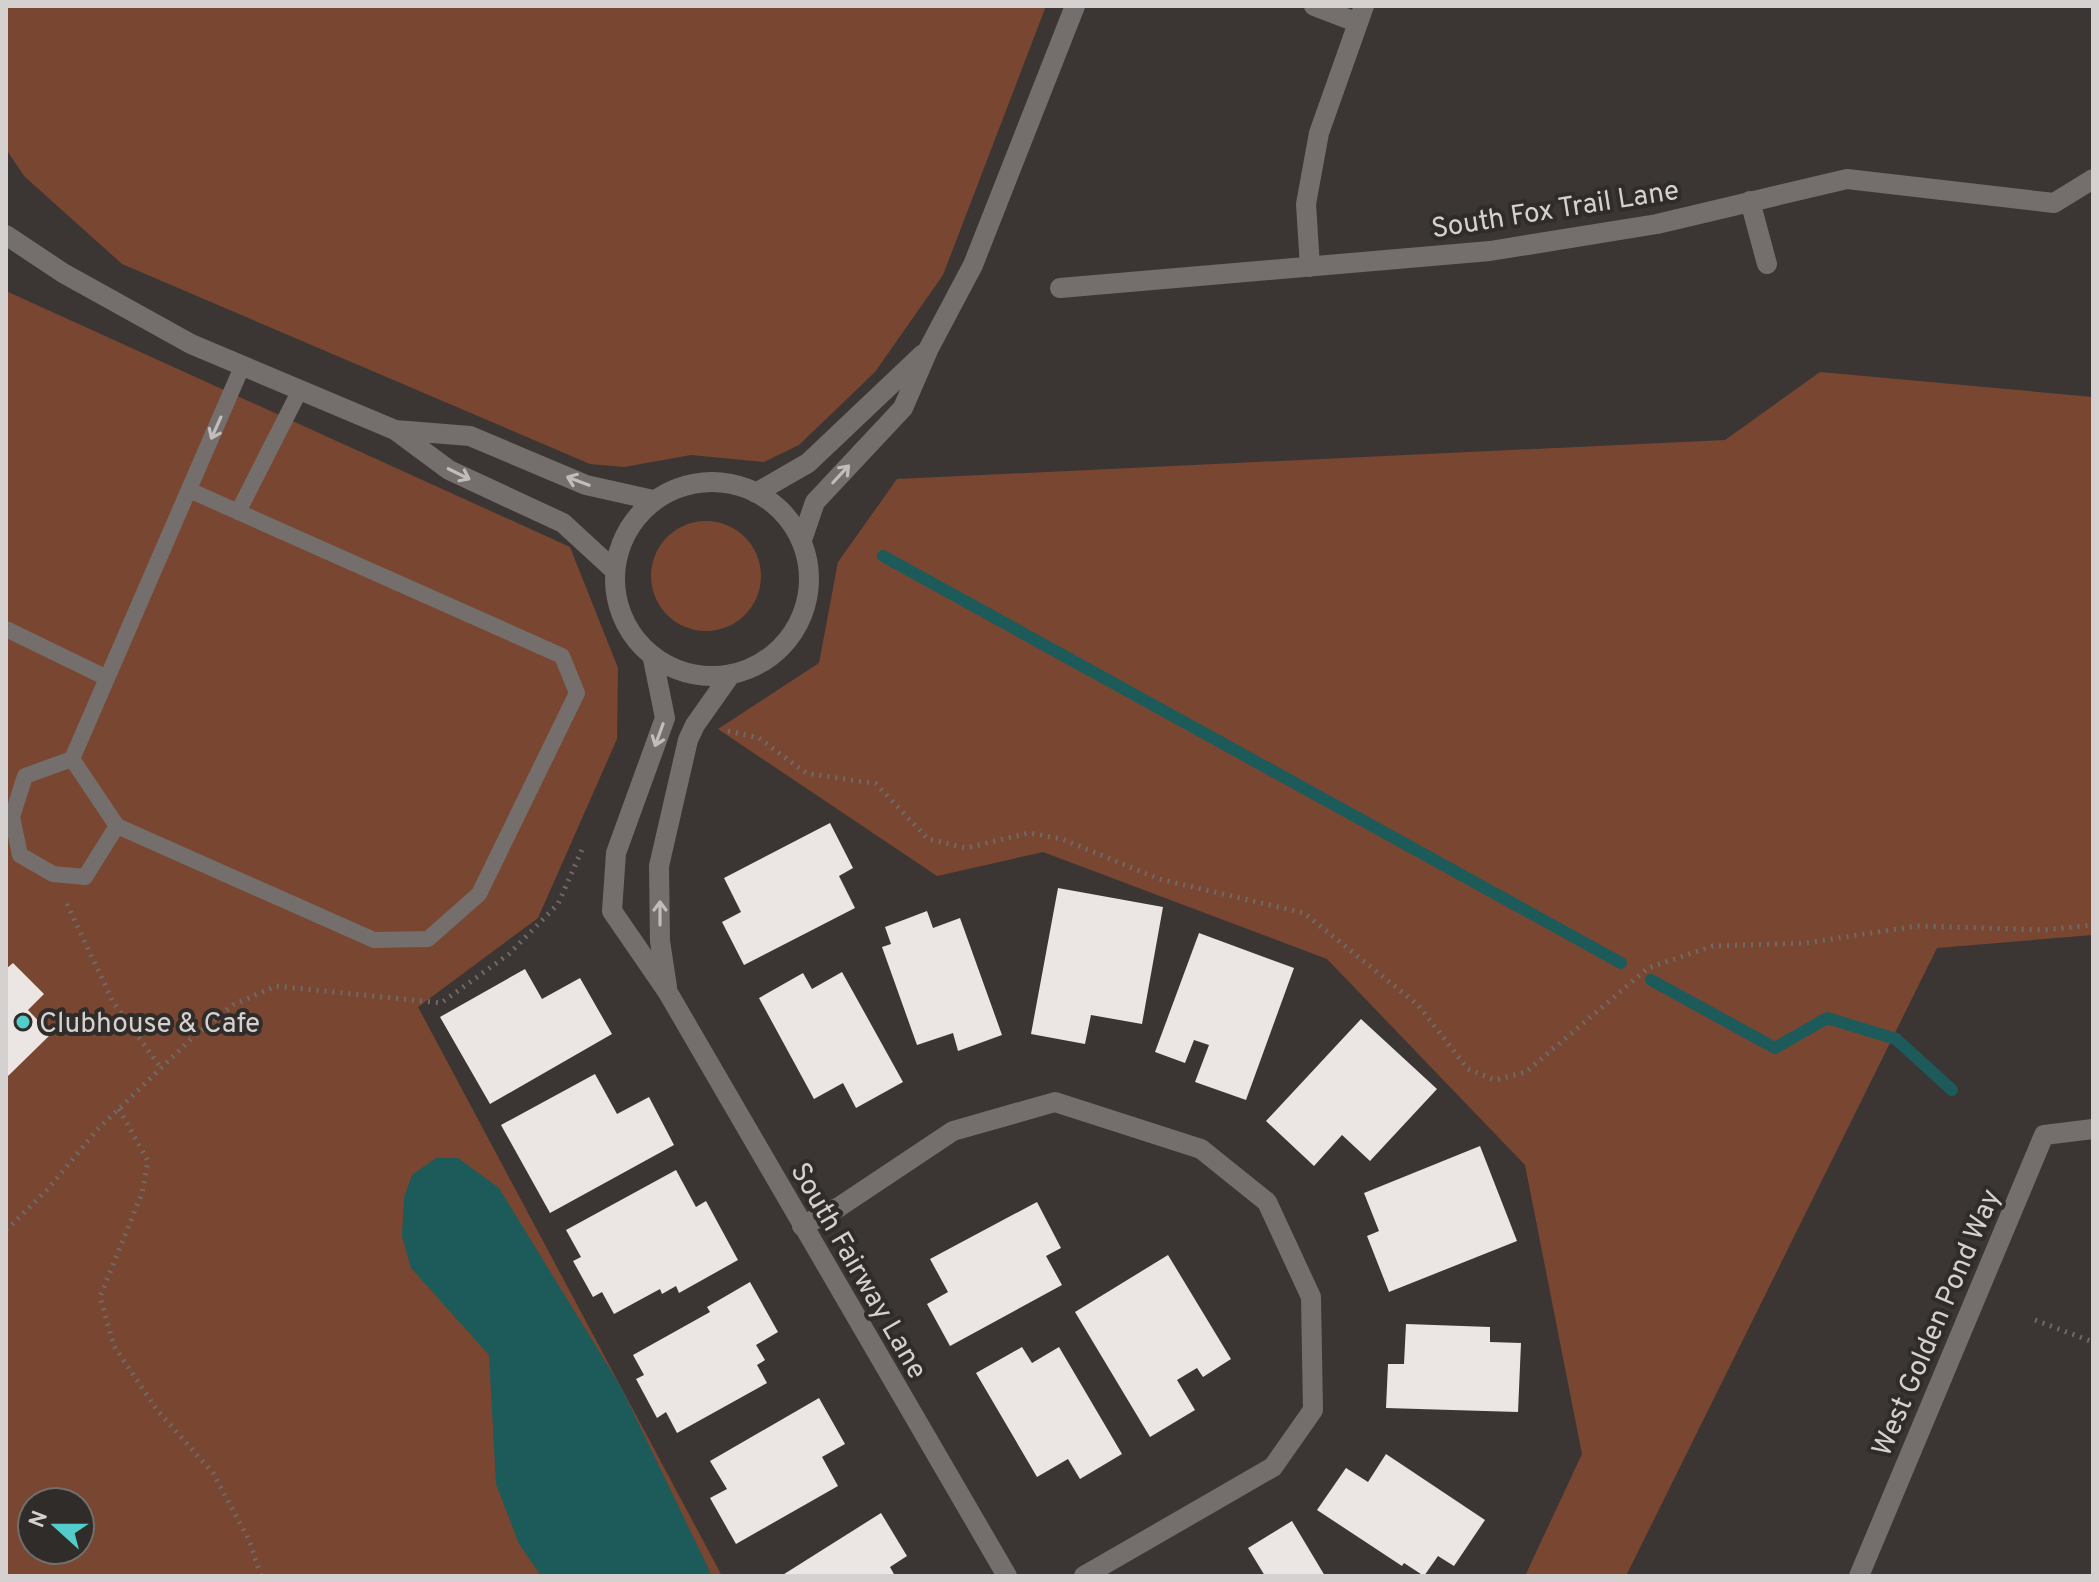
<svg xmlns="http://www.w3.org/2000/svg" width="2099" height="1582" viewBox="0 0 2099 1582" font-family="Overpass,sans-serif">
<rect width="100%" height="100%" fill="#3b3634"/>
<path fill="#794631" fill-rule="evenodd" d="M 6,6 L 1046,6 L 943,275 L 875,372 L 799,445 L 764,462 L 691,455 L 624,467 L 590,464 L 122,264 L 24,176 L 6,149 Z
M 6,291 L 570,547 L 618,668 L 617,739 L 538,918 L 418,1007 L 722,1576 L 6,1576 ZM 32,1502 L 80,1502 L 80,1550 L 32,1550 Z
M 1820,372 L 2093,397 L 2093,935 L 1937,948 L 1626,1576 L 1525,1576 L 1582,1454 L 1525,1165 L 1327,959 L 1043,852 L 937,876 L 718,729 L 819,663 L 838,562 L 897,479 L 1725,440 Z
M651 576a55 55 0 1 1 110 0a55 55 0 1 1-110 0Z"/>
<path fill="#1c5b5a" d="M 436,1158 L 458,1158 L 499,1188 L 621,1387 L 712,1576 L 541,1576 L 519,1544 L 496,1484 L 489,1355 L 411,1268 L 402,1236 L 404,1198 L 412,1175 Z"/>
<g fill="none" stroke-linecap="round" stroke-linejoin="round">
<path stroke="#1c5b5a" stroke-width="12" d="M 883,556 L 1621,963
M 1651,980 L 1775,1048 L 1827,1018 L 1896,1039 L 1952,1090"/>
</g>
<path fill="#ebe5e3" d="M 830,823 L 853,868 L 839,876 L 855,908 L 744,965 L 722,922 L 741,912 L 724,878 Z
M 1058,888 L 1163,907 L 1142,1024 L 1091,1015 L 1085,1044 L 1031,1034 Z
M 927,911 L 933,928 L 960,918 L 1002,1035 L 958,1051 L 953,1033 L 917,1045 L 882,947 L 891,944 L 885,927 Z
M 1199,933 L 1294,968 L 1246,1100 L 1195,1082 L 1209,1045 L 1194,1040 L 1185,1063 L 1155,1052 Z
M 13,963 L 44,994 L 28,1010 L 51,1034 L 6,1078 L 6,969 Z
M 525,969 L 542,999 L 580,978 L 612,1034 L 490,1104 L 440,1017 Z
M 842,972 L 903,1082 L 856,1108 L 843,1083 L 814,1099 L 759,998 L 803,973 L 812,989 Z
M 1361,1019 L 1437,1089 L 1370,1161 L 1342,1135 L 1314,1166 L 1266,1121 Z
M 595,1074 L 617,1114 L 649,1097 L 674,1145 L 550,1213 L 501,1125 Z
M 1480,1146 L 1517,1241 L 1389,1292 L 1367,1236 L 1379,1231 L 1364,1193 Z
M 676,1170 L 696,1207 L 706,1201 L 738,1260 L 679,1293 L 676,1286 L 662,1294 L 660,1289 L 614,1314 L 602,1292 L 593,1297 L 573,1261 L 581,1257 L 566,1230 Z
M 1037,1202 L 1061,1248 L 1046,1256 L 1062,1285 L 950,1346 L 927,1304 L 948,1292 L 930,1259 Z
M 1168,1255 L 1231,1359 L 1203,1377 L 1197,1368 L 1177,1380 L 1195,1410 L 1150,1437 L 1075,1312 Z
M 750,1282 L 778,1332 L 756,1345 L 765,1360 L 757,1365 L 767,1383 L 677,1433 L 666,1412 L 657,1418 L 636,1379 L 644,1375 L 633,1355 L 710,1312 L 707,1307 Z
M 1406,1324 L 1490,1327 L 1490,1342 L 1521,1343 L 1518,1412 L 1386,1408 L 1388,1364 L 1404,1364 Z
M 1022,1347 L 1032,1363 L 1059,1347 L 1122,1454 L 1080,1479 L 1068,1459 L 1037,1477 L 976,1373 Z
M 819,1398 L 845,1444 L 822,1457 L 838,1486 L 736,1544 L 710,1498 L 727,1489 L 710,1461 Z
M 1386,1454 L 1485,1520 L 1454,1566 L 1438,1556 L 1424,1576 L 1404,1563 L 1402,1566 L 1317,1510 L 1346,1468 L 1368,1482 Z
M 881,1513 L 907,1556 L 890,1567 L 895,1576 L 781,1576 Z
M 1292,1521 L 1325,1576 L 1265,1576 L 1248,1548 Z"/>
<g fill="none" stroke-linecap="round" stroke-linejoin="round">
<path stroke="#6e6a68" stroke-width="5" stroke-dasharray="2 6" stroke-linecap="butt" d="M 728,731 L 759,738 L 806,773 L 876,784 L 928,839 L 966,848 L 1029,833 L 1062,839 L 1159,879 L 1304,913 L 1418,1005 L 1468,1069 L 1495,1080 L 1526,1072 L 1648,968 L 1713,946 L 1806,943 L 1917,926 L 2044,930 L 2093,925
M 67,904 L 113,1002 L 161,1068
M 119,1109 L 148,1161 L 142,1193 L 100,1297 L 114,1346 L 157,1410 L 213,1473 L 249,1540 L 261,1576
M 6,1230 L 48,1189 L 97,1130 L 191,1039 L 233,1005 L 276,986 L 441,1003 L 509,954 L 558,904 L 584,845
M 2035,1320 L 2093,1342"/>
<path stroke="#746f6d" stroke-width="16" d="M 189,490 L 562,656 L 577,693 L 479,894 L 428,939 L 374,940 L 117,826 L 72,759 L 242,367
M 238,512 L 299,392
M 6,629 L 107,678
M 72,759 L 25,776 L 12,817 L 20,855 L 53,874 L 85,877 L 117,826"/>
<path stroke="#746f6d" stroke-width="20" d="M 1314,6 L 1356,22
M 1750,201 L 1767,264
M 1310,267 L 1306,204 L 1319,133 L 1364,6
M 1060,288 L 1490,251 L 1657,224 L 1847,179 L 2054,203 L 2093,179
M 653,659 L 665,718 L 616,853 L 612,911 L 667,991 L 1007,1576
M 667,987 L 660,941 L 659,866 L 688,740 L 695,725 L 731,674
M 802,1226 L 839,1207 L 953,1131 L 1055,1102 L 1201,1149 L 1267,1202 L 1311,1297 L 1313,1410 L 1273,1467 L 1084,1576
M 1859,1576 L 2044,1135 L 2093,1129"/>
<path stroke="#746f6d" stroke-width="20" d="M 6,235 L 63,273 L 191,344 L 395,430 L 449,470 L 563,523 L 613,569
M 395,430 L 470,436 L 586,485 L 653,500
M615 579a97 97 0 1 1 194 0a97 97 0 1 1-194 0Z
M 756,493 L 808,463 L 923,354
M 802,540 L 815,502 L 903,408 L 929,348 L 973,265 L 1075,6"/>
</g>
<defs><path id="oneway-shaft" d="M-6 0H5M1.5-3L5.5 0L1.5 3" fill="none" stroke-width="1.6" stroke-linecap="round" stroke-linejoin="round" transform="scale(2)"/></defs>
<g stroke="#c1bdbc">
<use href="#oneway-shaft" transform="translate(216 428) rotate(114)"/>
<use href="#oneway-shaft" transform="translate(459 474) rotate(26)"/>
<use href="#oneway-shaft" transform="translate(841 474) rotate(-47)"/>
<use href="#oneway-shaft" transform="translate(578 481) rotate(-159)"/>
<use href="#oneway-shaft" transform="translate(659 735) rotate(110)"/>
<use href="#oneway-shaft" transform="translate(660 913) rotate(-90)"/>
</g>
<circle fill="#53cdcb" stroke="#302c2a" stroke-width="3" cx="23" cy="1022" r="8"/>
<g text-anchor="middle" stroke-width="8" stroke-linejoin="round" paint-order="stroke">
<g font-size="28" fill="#d4d1d0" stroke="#302c2a">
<text transform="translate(1555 208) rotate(-9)" y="10">South Fox Trail Lane</text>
<text transform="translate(860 1270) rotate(60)" y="10">South Fairway Lane</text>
<text transform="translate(1935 1322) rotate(-67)" y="10">West Golden Pond Way</text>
</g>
<g font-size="28" fill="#d4d1d0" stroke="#302c2a" text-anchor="start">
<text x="39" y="1032">Clubhouse &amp; Cafe</text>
</g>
</g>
<rect width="2099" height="1582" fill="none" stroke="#d4d1d0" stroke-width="16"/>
<g transform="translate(56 1526) rotate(291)"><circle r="38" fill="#302c2a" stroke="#726e6c" stroke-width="2"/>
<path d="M0-6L14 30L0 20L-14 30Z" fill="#53cdcb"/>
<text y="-12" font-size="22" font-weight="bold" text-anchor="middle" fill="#d4d1d0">N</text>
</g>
</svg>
